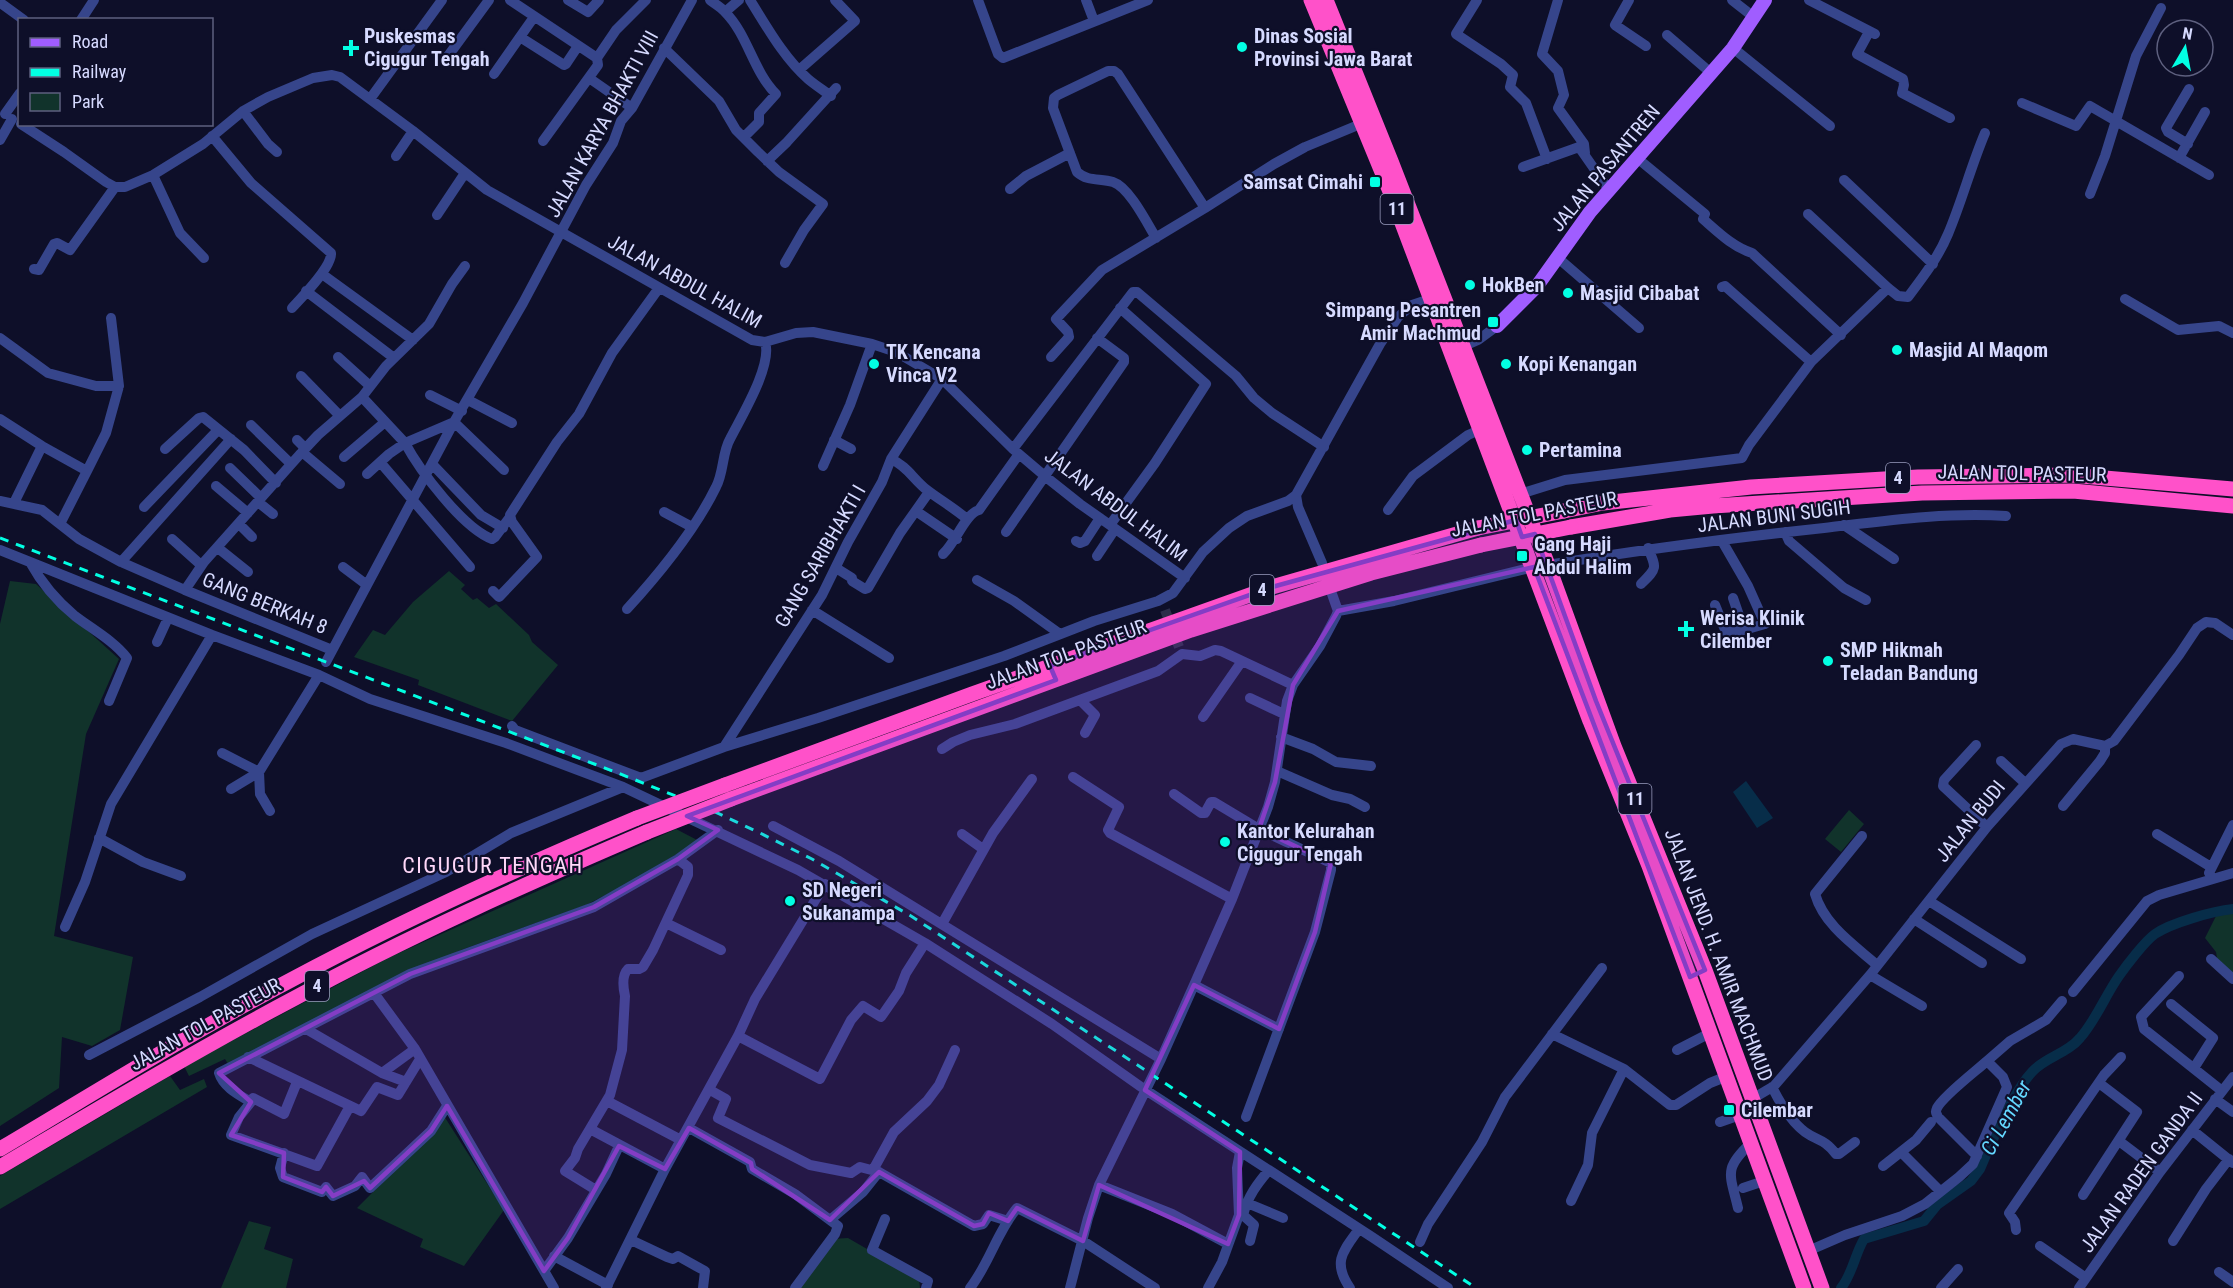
<svg xmlns="http://www.w3.org/2000/svg" width="2233" height="1288" viewBox="0 0 2233 1288" font-family="'Roboto Condensed',sans-serif">
<rect width="100%" height="100%" fill="#0e0f29"/>
<path fill="#11332b" d="M 449,571 L 465,585 L 461,589 L 473,600 L 477,598 L 489,608 L 496,604 L 529,635 L 532,642 L 558,665 L 512,721 L 418,685 L 419,680 L 354,657 L 373,630 L 385,635 L 413,602 Z
M 10,581 L 36,584 L 119,659 L 86,734 L 54,936 L 133,957 L 120,1030 L 92,1046 L 62,1037 L 59,1088 L 0,1126 L 0,624 Z
M 1849,810 L 1864,824 L 1841,852 L 1825,839 Z
M 676,829 L 699,841 L 623,886 L 586,905 L 461,950 L 228,1064 L 225,1059 L 189,1076 L 184,1066 L 390,957 Z
M 2233,911 L 2233,974 L 2217,958 L 2216,952 L 2205,938 L 2216,916 Z
M 170,1076 L 180,1090 L 204,1079 L 207,1087 L 0,1209 L 0,1176 Z
M 444,1116 L 504,1210 L 464,1266 L 420,1247 L 423,1239 L 357,1208 L 433,1132 Z
M 249,1221 L 271,1227 L 264,1249 L 293,1259 L 286,1288 L 221,1288 Z
M 848,1238 L 919,1279 L 920,1288 L 800,1288 L 832,1239 Z"/>
<path fill="#072d49" d="M 1746,781 L 1773,818 L 1757,828 L 1733,792 Z"/>
<g fill="none" stroke-linecap="round" stroke-linejoin="round">
<path stroke="#072d49" stroke-width="10" d="M 1841,1288 C 1852,1275 1855,1254 1864,1239 L 1924,1221 L 1937,1205 L 1971,1181 L 1980,1169 C 1991,1143 2013,1092 2032,1072 C 2045,1057 2067,1054 2080,1038 C 2096,1020 2105,996 2119,976 C 2126,966 2145,941 2155,934 C 2171,923 2213,911 2233,909"/>
<path stroke="#2c2d49" stroke-width="10" stroke-dasharray="10 5" stroke-linecap="butt" d="M 1165,610 L 1179,647"/>
<path stroke="#36458b" stroke-width="10" d="M 510,0 L 597,58
M 568,0 L 588,12 L 599,0
M 710,0 C 715,4 721,7 725,12 C 748,35 753,71 776,94 L 759,113 L 759,122 L 744,137
M 750,0 C 767,27 784,58 808,79 C 815,85 823,90 831,96
M 978,0 L 998,54 L 1003,58 L 1148,0
M 1086,0 L 1094,21
M 1477,0 L 1456,34 L 1501,64 L 1513,75 L 1510,87 L 1526,103 L 1547,159
M 1558,0 L 1542,54 L 1558,71 L 1564,95 L 1558,108 L 1584,144 L 1585,153
M 1629,0 L 1615,25 L 1646,46
M 1732,0 L 1755,18
M 1809,0 L 1875,34
M 2,4 L 24,20
M 725,12 L 739,0
M 81,20 L 94,0
M 1869,32 L 1857,54 L 1903,79 L 1904,85 L 1902,93 L 1904,94 L 1950,118
M 1667,35 L 1711,73
M 520,37 L 564,65 L 566,64 L 578,46
M 664,48 L 719,101 L 736,130 L 758,152 L 779,172 L 823,204 L 804,230 L 785,263
M 1733,48 L 1830,126
M 448,56 L 489,0
M 799,70 L 855,21 L 835,0
M 494,74 L 534,17
M 589,78 L 632,108
M 370,99 L 442,0
M 2022,103 L 2076,126 L 2090,106 L 2209,175
M 243,111 L 268,144 L 277,152
M 5,114 L 20,93
M 21,124 L 64,152 L 106,182 L 115,187 L 125,187 L 153,175 L 203,144 L 243,111 L 268,97 L 313,78 L 332,75 L 340,77 L 413,131 L 487,190 L 752,340 L 765,342 L 796,333 L 813,332 L 872,344 L 896,352 L 942,379 L 1013,449 L 1046,477 L 1080,504 L 1185,578
M 212,136 L 251,183 L 331,253 C 332,267 302,297 292,308
M 0,140 L 12,119
M 543,141 L 598,65 L 597,58 L 616,30 L 646,0
M 2188,144 L 2168,132 L 2166,128 L 2189,89
M 396,156 L 413,131
M 1637,158 L 1705,214 L 1703,219 C 1718,232 1733,247 1752,253 L 1841,335
M 2179,158 L 2205,112
M 767,161 L 787,142 L 836,88
M 1523,167 L 1579,147 L 1609,190
M 153,175 L 180,233 L 204,258
M 1844,180 L 1933,264
M 1010,189 L 1026,176 L 1070,153
M 2090,194 L 2105,156 L 2136,56 L 2161,8
M 1808,214 L 1888,288 L 1898,296 L 1908,297 C 1923,277 1938,258 1948,234 C 1962,201 1971,166 1985,133
M 437,215 L 465,173
M 1156,238 C 1147,223 1129,187 1113,182 C 1100,178 1088,182 1077,172 L 1053,108 L 1054,98 L 1058,95 L 1108,71 L 1114,71 L 1118,74 L 1205,208
M 1558,258 L 1639,328
M 34,269 L 39,270 L 54,244 L 57,243 L 70,250 L 115,187
M 322,274 L 413,340
M 1722,287 L 1725,286 L 1811,362
M 306,291 L 394,358
M 2125,299 L 2178,330 L 2219,326 L 2233,333
M 0,338 L 48,373 L 96,386 L 119,386
M 1462,347 L 1478,340 L 1497,326
M 338,357 L 370,386
M 1051,357 L 1069,337 L 1068,332 L 1056,319 L 1102,270 L 1205,208 L 1274,164 L 1305,147 L 1363,123
M 301,376 L 340,416
M 430,395 L 462,411
M 362,397 L 405,443 L 454,422
M 468,400 L 512,423
M 0,419 L 42,446 L 87,471 L 106,433 L 119,386 L 111,318
M 454,422 L 504,470
M 251,425 L 291,464
M 297,440 L 305,448
M 834,440 L 851,449
M 165,449 L 199,418 L 203,417 L 244,450 L 276,483
M 1013,449 L 1133,292 L 1137,292 L 1236,376 L 1254,398 L 1272,413 L 1324,447
M 302,452 L 340,484
M 344,457 L 385,422
M 891,459 C 907,466 914,480 927,490 C 940,500 954,508 967,519
M 380,462 L 470,567
M 432,464 L 481,515 L 503,528
M 823,466 L 850,405 L 872,344
M 230,468 L 261,498
M 367,474 L 389,454 L 405,443 C 420,471 463,528 492,539 L 495,537 L 510,517
M 216,486 L 248,513
M 1520,494 L 1565,480 L 1742,458 L 1749,445 L 1811,362 L 1888,288
M 1296,495 L 1298,507 L 1322,563
M 0,501 L 42,510 L 79,539 L 121,562 L 185,590 L 332,650
M 258,502 L 273,514
M 14,503 L 42,446
M 144,507 L 218,430
M 1388,510 L 1413,476 L 1468,435 L 1482,429
M 916,511 L 957,539
M 664,512 L 692,527
M 60,524 L 87,471
M 239,524 L 252,537
M 1110,525 L 1155,463 L 1206,384 L 1120,308
M 1844,525 L 1894,559
M 1006,532 L 1124,362 L 1124,358 L 1097,338
M 1785,532 L 1789,541 L 1844,588 L 1866,600
M 172,539 L 201,565
M 1076,541 L 1080,543 L 1085,541 L 1100,518
M 1722,541 L 1748,586 L 1765,624 L 1744,630 L 1733,598
M 218,548 L 248,572
M 0,550 L 212,635 L 319,675 L 370,699 L 506,743 L 623,787 L 798,870 L 925,943 L 1052,1024 L 1144,1089 L 1372,1237 L 1448,1288
M 943,554 C 956,542 965,514 979,510 L 1019,454
M 1097,556 L 1115,529
M 30,562 C 41,582 58,602 75,616 C 92,629 114,641 127,658 L 109,701
M 121,562 L 231,439
M 1548,565 C 1639,550 1731,538 1824,528 C 1884,521 1945,512 2006,516
M 343,567 L 367,585
M 836,568 L 852,578 L 852,581 L 865,589 L 868,588 L 900,533 L 929,492
M 977,580 L 1014,601 L 1060,634
M 1641,584 C 1657,568 1657,569 1648,548
M 185,590 L 204,562 L 302,452 L 318,435 L 362,397 L 386,366 L 429,324 L 452,284 L 465,266
M 493,591 L 499,597 L 537,557 L 512,522 L 510,515 L 557,442 L 579,414 L 612,353 L 659,288
M 1715,605 L 1726,632 L 1744,630
M 627,609 C 659,574 695,530 716,487 C 724,472 722,453 730,439 C 741,417 773,365 765,342
M 812,610 L 889,658
M 1338,611 L 1394,601 L 1534,567
M 157,642 L 168,618
M 326,662 L 454,422 L 523,303 L 586,185 L 613,143 L 621,121 L 632,108 L 692,0
M 1250,698 L 1284,714
M 1080,700 L 1095,715 L 1085,733
M 1203,717 L 1242,661
M 512,726 L 515,730 L 641,778 L 724,747 L 818,718 L 1004,656 L 1094,621 L 1158,601 L 1173,593 L 1203,552 L 1229,528 L 1247,516 L 1288,501 L 1296,495 L 1380,344 L 1398,317 L 1412,305 L 1430,299
M 1281,737 L 1313,749 L 1336,762 L 1371,766
M 1976,745 L 1944,780 L 1943,786 L 1987,827
M 724,747 L 822,595 L 848,542 L 882,482 L 891,459 L 942,379
M 942,749 L 953,742 L 970,735 L 1015,724 L 1158,671 L 1182,654 L 1200,656 L 1215,650 L 1221,651 L 1293,685
M 222,753 L 259,772 L 260,794 L 270,811
M 2001,761 L 2025,783
M 1277,771 L 1332,795 L 1350,799 L 1365,807
M 1073,777 L 1119,807 L 1108,830 L 1110,833 L 1232,899
M 231,789 L 259,772 L 319,675
M 1174,794 L 1201,813 L 1205,813 L 1211,802 L 1214,802 L 1259,829 L 1331,863 L 1331,870 L 1315,932 L 1246,1117
M 2063,806 L 2100,761 L 2105,753 L 2105,746
M 773,826 L 839,861 L 1161,1059
M 962,834 L 983,849
M 2157,834 L 2211,867
M 1862,836 L 1815,894 C 1824,925 1854,945 1877,965
M 99,838 L 143,862 L 181,876
M 2209,873 L 2233,825
M 1929,901 L 2021,959
M 1914,919 L 1982,963
M 666,923 L 721,950
M 942,924 L 993,833 L 1032,779
M 65,927 L 85,882 L 111,804 L 212,635
M 2211,959 L 2233,979
M 1870,975 L 1922,1006
M 2179,976 L 2141,1017 L 2144,1029 L 2222,1091
M 1194,985 L 1279,1029
M 2073,992 L 2147,901 L 2159,895 L 2233,873
M 374,993 L 415,1049 L 554,1288
M 2171,1004 L 2213,1038 L 2194,1068
M 306,1029 L 382,1073 L 406,1082
M 1552,1034 L 1624,1069 L 1670,1105 L 1676,1105 L 1710,1083 L 1725,1077
M 738,1036 L 820,1079 L 851,1020 L 863,1006 L 881,1017 L 899,991 L 906,973 L 925,943
M 1677,1050 L 1710,1033
M 89,1055 L 200,997 L 312,934 L 446,872 L 511,833 L 623,787
M 248,1057 L 361,1111 L 377,1087 L 398,1095 L 420,1059
M 382,1073 L 415,1049
M 1772,1087 C 1780,1103 1790,1121 1805,1132 C 1819,1142 1823,1138 1836,1154 L 1839,1154 L 1855,1142
M 710,1090 L 726,1099 L 718,1118 L 810,1165 L 851,1173 L 860,1167 L 879,1172 L 974,1226 L 983,1224 L 989,1215 L 1008,1221
M 1752,1099 L 1774,1086 L 1870,975 L 1987,827 L 2061,744 L 2073,739 L 2105,746 L 2114,741 L 2179,655 L 2197,628 L 2206,622 L 2215,623 L 2233,635
M 2215,1099 L 2233,1112
M 607,1101 L 681,1140
M 251,1102 L 253,1098 L 284,1114 L 297,1082
M 350,1106 L 317,1166 L 231,1135 L 239,1117 L 251,1102 C 239,1095 223,1087 219,1073 L 410,974 L 594,907 L 678,859 L 718,830
M 1720,1122 L 1740,1115
M 689,1128 L 750,1162 L 752,1169 L 795,1194 L 838,1226 L 835,1234 L 795,1288
M 590,1129 L 665,1169
M 2192,1130 L 2233,1163
M 2119,1141 L 2160,1172
M 284,1153 L 280,1168 L 283,1177 L 322,1192 L 326,1187 L 333,1196 L 355,1186 L 362,1177 L 370,1188 L 431,1131 L 447,1106
M 1902,1153 L 1940,1191
M 1977,1156 L 1938,1117 C 1936,1112 1935,1113 1937,1108 C 1943,1096 1976,1071 1987,1061
M 1883,1166 L 1916,1140 L 1931,1122
M 873,1170 L 894,1132 L 927,1101 L 939,1085 L 955,1050
M 1099,1185 L 1172,1214 L 1228,1244
M 1743,1188 L 1764,1181
M 596,1190 L 565,1171 L 575,1158 L 578,1149 L 610,1095 L 622,1050 L 625,996 C 623,987 622,975 628,969 L 639,969 L 643,967 L 653,950 L 688,875 L 688,867 L 678,859
M 2083,1195 L 2137,1112 L 2099,1083
M 1571,1201 L 1588,1165 L 1592,1133 L 1624,1069
M 1247,1203 L 1283,1218
M 1738,1208 C 1730,1174 1723,1169 1751,1143
M 885,1219 L 872,1250 L 928,1281 L 926,1288
M 830,1220 L 863,1192 L 879,1172
M 2016,1230 L 2015,1222 L 2009,1213 L 2104,1075 L 2121,1057
M 631,1240 L 667,1257 L 673,1259 L 678,1256 L 705,1271 L 703,1288
M 1250,1241 L 1254,1225 L 1243,1215 C 1248,1196 1257,1184 1269,1170
M 2173,1241 L 2206,1189 L 2229,1159
M 1420,1242 L 1428,1224 L 1482,1142 L 1505,1097 L 1602,968
M 2040,1246 L 2086,1278
M 1808,1251 L 1845,1235 L 1902,1216 L 1925,1204 L 1959,1177 L 1973,1164 L 2007,1087 L 2003,1077 L 1987,1061 L 2010,1041 L 2046,1020 L 2062,1001
M 554,1256 L 608,1285
M 544,1271 L 568,1238 L 606,1174 L 619,1146
M 2219,1272 L 2233,1282
M 606,1288 L 665,1169 L 738,1036 L 755,999 L 825,884
M 970,1288 C 989,1264 997,1232 1017,1208 L 1083,1241 L 1155,1288
M 1070,1288 L 1088,1218 L 1099,1185 L 1161,1059 L 1194,985 L 1232,899 L 1268,807 L 1275,782 L 1287,701 L 1293,685 L 1320,646 L 1336,616 L 1338,611 L 1332,594
M 1208,1288 L 1222,1262 L 1239,1215 L 1237,1168 L 1240,1152
M 1350,1288 C 1332,1262 1343,1251 1359,1229
M 1941,1288 L 1958,1269
M 2079,1288 L 2160,1172 L 2233,1077"/>
<path stroke="#a05dff" stroke-width="14" d="M 1497,326 L 1537,286 L 1590,212 L 1733,48 L 1765,0"/>
<path stroke="#ff51c9" stroke-width="15" d="M 1311,0 L 1393,199 L 1590,721 L 1649,866 L 1804,1288
M 1326,0 L 1391,161 L 1548,565 L 1614,746 L 1705,970 L 1822,1288
M 1564,511 L 1603,503 L 1751,487 L 1918,477 L 2070,475 L 2233,489
M 1571,527 L 1670,510 L 1713,506 L 1922,493 L 2073,491 L 2233,506
M 725,785 L 972,694 L 1272,587 L 1478,528
M 731,799 L 1191,630 L 1371,573 L 1481,545
M 0,1149 C 96,1092 192,1032 291,980 C 403,920 520,867 637,818
M 0,1167 C 98,1109 195,1051 295,998 C 409,936 528,883 647,832"/>
<path stroke="#02ffe3" stroke-width="3" stroke-dasharray="9 8" stroke-linecap="butt" d="M 0,538 L 618,773 L 713,811 L 760,833 L 812,859 L 911,916 L 1476,1288"/>
<path stroke="#ff51c9" stroke-width="15" d="M 1478,528 L 1564,511
M 1481,545 L 1571,527
M 637,818 L 725,785
M 647,832 L 731,799"/>
</g>
<path fill="#843dc5" fill-opacity="0.2" stroke="#843dc5" stroke-width="4.5" stroke-linejoin="round" d="M 1516,520 L 1522,537 L 1535,534 L 1596,701 L 1705,970 L 1690,977 L 1534,567 L 1338,611 L 1293,685 L 1275,782 L 1259,829 L 1331,863 L 1315,932 L 1279,1029 L 1194,985 L 1145,1090 L 1240,1152 L 1239,1215 L 1228,1244 L 1099,1185 L 1083,1241 L 1017,1208 L 1008,1221 L 989,1213 L 983,1224 L 974,1226 L 879,1172 L 830,1220 L 752,1169 L 751,1163 L 689,1128 L 665,1169 L 619,1146 L 568,1238 L 544,1271 L 447,1106 L 431,1131 L 370,1188 L 364,1181 L 333,1196 L 326,1187 L 322,1192 L 283,1177 L 284,1153 L 231,1135 L 251,1102 L 219,1073 L 410,974 L 594,907 L 678,859 L 718,830 L 687,816 L 1056,680 L 1050,666 L 1085,653 L 1272,587 Z"/>
<g fill="#02ffe3" stroke="#0e0f29" stroke-width="2">
<circle cx="1242" cy="47" r="6"/>
<path d="M348 39h6v6h6v6h-6v6h-6v-6h-6v-6h6z"/>
<rect x="1369" y="176" width="12" height="12" rx="3"/>
<circle cx="1470" cy="285" r="6"/>
<circle cx="1568" cy="293" r="6"/>
<rect x="1487" y="316" width="12" height="12" rx="3"/>
<circle cx="1897" cy="350" r="6"/>
<circle cx="874" cy="364" r="6"/>
<circle cx="1506" cy="364" r="6"/>
<circle cx="1527" cy="450" r="6"/>
<rect x="1516" y="550" width="12" height="12" rx="3"/>
<path d="M1683 620h6v6h6v6h-6v6h-6v-6h-6v-6h6z"/>
<circle cx="1828" cy="661" r="6"/>
<circle cx="1225" cy="842" r="6"/>
<circle cx="790" cy="901" r="6"/>
<rect x="1723" y="1104" width="12" height="12" rx="3"/>
</g>
<g text-anchor="middle" stroke-width="4.5" stroke-linejoin="round" paint-order="stroke">
<g fill="#0e0f29" stroke="#9a9dbf" stroke-width="1.5">
<rect x="1380.5" y="194" width="33" height="30" rx="4.5"/>
<rect x="1886" y="463" width="24" height="30" rx="4.5"/>
<rect x="1250" y="575" width="24" height="30" rx="4.5"/>
<rect x="1618.5" y="784" width="33" height="30" rx="4.5"/>
<rect x="305" y="971" width="24" height="30" rx="4.5"/>
</g>
<g font-size="18" font-weight="bold" fill="#d6daff">
<text x="1397" y="215">11</text>
<text x="1898" y="484">4</text>
<text x="1262" y="596">4</text>
<text x="1635" y="805">11</text>
<text x="317" y="992">4</text>
</g>
<g font-size="20" font-weight="bold" fill="#d6daff" stroke="#0e0f29" text-anchor="start">
<text x="364" y="43">Puskesmas<tspan x="364" dy="23">Cigugur Tengah</tspan></text>
<text x="1254" y="43">Dinas Sosial<tspan x="1254" dy="23">Provinsi Jawa Barat</tspan></text>
<text x="1363" y="189" text-anchor="end">Samsat Cimahi</text>
<text x="1482" y="292">HokBen</text>
<text x="1580" y="300">Masjid Cibabat</text>
<text x="1481" y="317" text-anchor="end">Simpang Pesantren<tspan x="1481" dy="23">Amir Machmud</tspan></text>
<text x="1909" y="357">Masjid Al Maqom</text>
<text x="886" y="359">TK Kencana<tspan x="886" dy="23">Vinca V2</tspan></text>
<text x="1518" y="371">Kopi Kenangan</text>
<text x="1539" y="457">Pertamina</text>
<text x="1534" y="551">Gang Haji<tspan x="1534" dy="23">Abdul Halim</tspan></text>
<text x="1700" y="625">Werisa Klinik<tspan x="1700" dy="23">Cilember</tspan></text>
<text x="1840" y="657">SMP Hikmah<tspan x="1840" dy="23">Teladan Bandung</tspan></text>
<text x="1237" y="838">Kantor Kelurahan<tspan x="1237" dy="23">Cigugur Tengah</tspan></text>
<text x="802" y="897">SD Negeri<tspan x="802" dy="23">Sukanampa</tspan></text>
<text x="1741" y="1117">Cilembar</text>
</g>
<g font-size="20" fill="#d6daff" stroke="#0e0f29">
<text transform="translate(602 124) rotate(-61)" y="7">JALAN KARYA BHAKTI VIII</text>
<text transform="translate(1605 168) rotate(-50)" y="7">JALAN PASANTREN</text>
<text transform="translate(685 281) rotate(29)" y="7">JALAN ABDUL HALIM</text>
<text transform="translate(2022 473) rotate(1)" y="7">JALAN TOL PASTEUR</text>
<text transform="translate(1116 505) rotate(37)" y="7">JALAN ABDUL HALIM</text>
<text transform="translate(1534 514) rotate(-11)" y="7">JALAN TOL PASTEUR</text>
<text transform="translate(1774 516) rotate(-7)" y="7">JALAN BUNI SUGIH</text>
<text transform="translate(820 556) rotate(-60)" y="7">GANG SARIBHAKTI I</text>
<text transform="translate(265 603) rotate(22)" y="7">GANG BERKAH 8</text>
<text transform="translate(1066 654) rotate(-20)" y="7">JALAN TOL PASTEUR</text>
<text transform="translate(1970 821) rotate(-51)" y="7">JALAN BUDI</text>
<text transform="translate(1719 955) rotate(69)" y="7">JALAN JEND. H. AMIR MACHMUD</text>
<text transform="translate(205 1024) rotate(-29)" y="7">JALAN TOL PASTEUR</text>
<text transform="translate(2141 1172) rotate(-54)" y="7">JALAN RADEN GANDA II</text>
</g>
<g font-size="21" font-style="italic" fill="#64d8ff" stroke="#0e0f29">
<text transform="translate(2006 1118) rotate(-61)" y="7">Ci Lember</text>
</g>
<g font-size="22" letter-spacing="1.5" fill="#ffd8f9" stroke="#0e0f29">
<text x="493" y="873">CIGUGUR TENGAH</text>
</g>
</g>
<rect x="18" y="18" width="195" height="108" fill="#0e0f29" stroke="#5e607f" stroke-width="1.5"/>
<rect x="30" y="38" width="30" height="9" fill="#a05dff" stroke="#5e607f" stroke-width="1.5"/>
<text x="72" y="48" font-size="18" fill="#d6daff">Road</text>
<rect x="30" y="68" width="30" height="9" fill="#02ffe3" stroke="#5e607f" stroke-width="1.5"/>
<text x="72" y="78" font-size="18" fill="#d6daff">Railway</text>
<rect x="30" y="93" width="30" height="18" fill="#11332b" stroke="#5e607f" stroke-width="1.5"/>
<text x="72" y="108" font-size="18" fill="#d6daff">Park</text>
<g transform="translate(2185 48) rotate(10)"><circle r="28" fill="#0e0f29" stroke="#5e607f" stroke-width="1.5"/>
<path d="M0-4.5L10 22L0 15L-10 22Z" fill="#02ffe3"/>
<text y="-9" font-size="16" font-weight="bold" text-anchor="middle" fill="#d6daff">N</text>
</g>
</svg>
